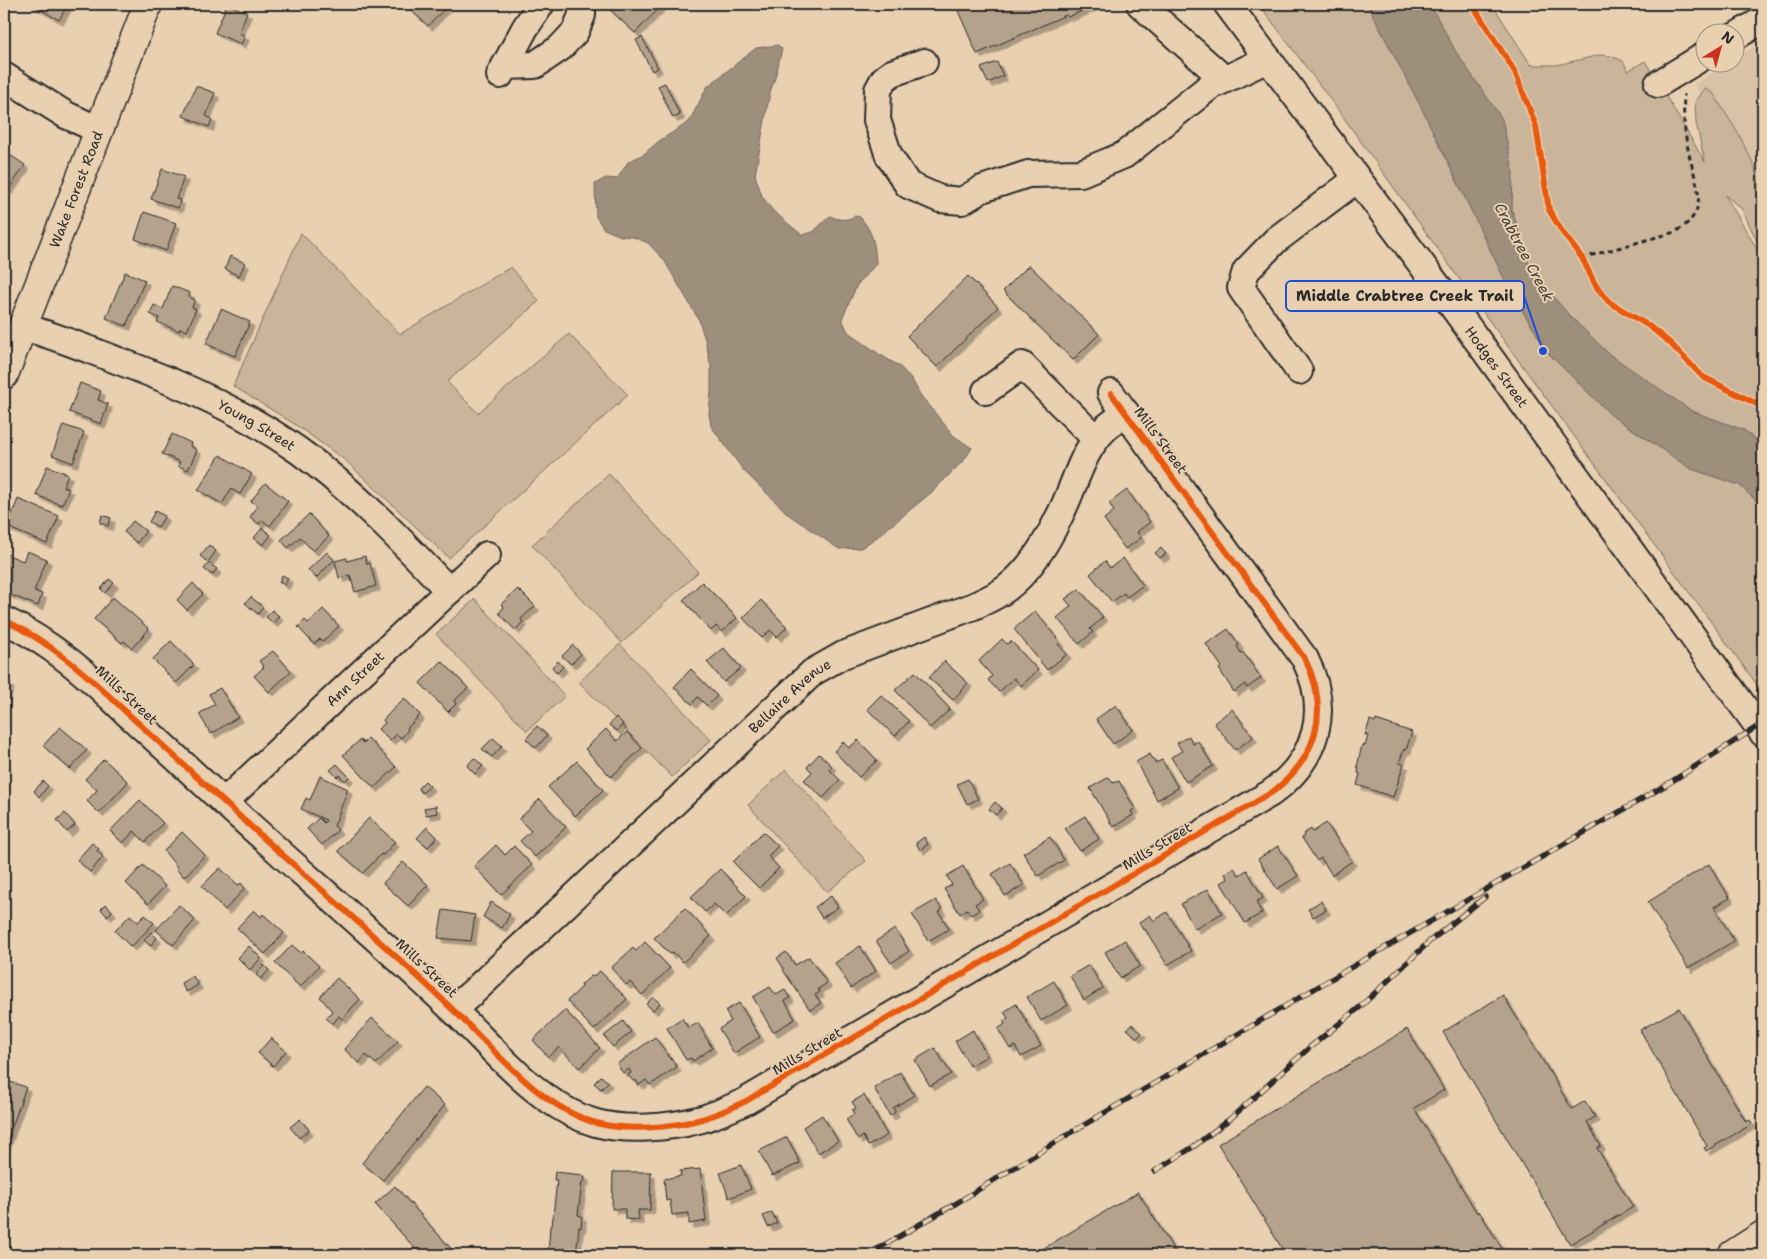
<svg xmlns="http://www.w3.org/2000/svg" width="1767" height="1259" viewBox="0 0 1767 1259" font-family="'Shantell Sans',sans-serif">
<defs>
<filter id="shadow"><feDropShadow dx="4.5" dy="4.5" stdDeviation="0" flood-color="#0004"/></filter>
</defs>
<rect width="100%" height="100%" fill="#e9d0b1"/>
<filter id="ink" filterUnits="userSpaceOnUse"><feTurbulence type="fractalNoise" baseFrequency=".02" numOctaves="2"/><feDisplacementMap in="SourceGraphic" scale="10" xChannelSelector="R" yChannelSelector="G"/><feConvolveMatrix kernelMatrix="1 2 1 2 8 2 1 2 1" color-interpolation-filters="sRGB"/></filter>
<g filter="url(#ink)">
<path fill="#d9c2a6" d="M 1763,41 L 1763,204 L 1694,84 L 1729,63 L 1734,62 L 1735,59 Z"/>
<path fill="#cab59b" stroke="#7a7063" d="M 1259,4 L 1492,4 L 1531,65 L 1557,65 L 1600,55 L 1611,56 L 1623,61 L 1628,71 L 1645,61 L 1705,162 L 1696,123 L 1695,102 L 1705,89 L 1713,93 L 1739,135 L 1754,165 L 1763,200 L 1763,254 L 1742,209 L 1725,195 L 1763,259 L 1763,688 L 1761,690 L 1488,319 L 1339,111 Z
M 301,233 L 400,334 L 511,267 L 539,301 L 447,382 L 478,413 L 569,334 L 628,395 L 449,558 L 345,460 L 293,423 L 233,386 Z
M 609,474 L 698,572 L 622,643 L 532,545 Z
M 475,599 L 565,696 L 527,731 L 436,634 Z
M 620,644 L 711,740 L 672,777 L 579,682 Z
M 786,769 L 866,861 L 827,892 L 748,805 Z"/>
<path fill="#9e8e7c" stroke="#70665c" d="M 1367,4 L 1430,4 L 1456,52 L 1502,119 L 1513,170 L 1512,210 L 1531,271 L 1570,316 L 1609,354 L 1692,411 L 1744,430 L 1763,446 L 1763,507 L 1739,485 L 1691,469 L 1611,415 L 1549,354 L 1510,291 L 1423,111 Z
M 778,45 L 782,49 L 775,78 L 770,92 L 755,175 L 762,196 L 773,211 L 802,235 L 813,232 L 830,216 C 839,220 846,221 855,216 L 860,217 C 873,232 875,244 876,264 L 857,285 L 842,319 L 848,332 L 879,354 L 899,366 L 911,378 L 921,396 L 954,436 L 972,448 L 964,460 L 932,492 L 877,537 L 861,548 L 839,549 L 789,515 L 743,470 L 711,426 L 709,414 L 711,392 L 711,367 L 706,343 L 699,320 L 664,260 L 648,243 L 633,237 L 621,236 L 604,229 L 596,217 L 595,184 L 606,178 L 617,179 L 628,162 L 644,154 L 659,141 L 689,122 L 707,87 L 756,48 Z"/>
<path fill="#b4a28c" stroke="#2b2b2b" filter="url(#shadow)" d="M 30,4 L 68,4 L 59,20 Z
M 227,4 L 247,12 L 239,33 L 245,36 L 241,44 L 215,33 Z
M 404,4 L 449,4 L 428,26 Z
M 612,4 L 663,4 L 635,33 L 608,8 Z
M 955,4 L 1098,4 L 1068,17 L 1066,15 L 977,54 Z
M 642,37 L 658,68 L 652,71 L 636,40 Z
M 997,62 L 1003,76 L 988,83 L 981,68 Z
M 665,83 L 680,115 L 673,118 L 658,86 Z
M 196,86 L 215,93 L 206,116 L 212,119 L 209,127 L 183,116 Z
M 4,151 L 25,165 L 8,190 L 4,187 Z
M 162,169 L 184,177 L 176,199 L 180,200 L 178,208 L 151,199 Z
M 144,212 L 176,223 L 166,251 L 135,239 Z
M 230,256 L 245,263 L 239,276 L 225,269 Z
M 1029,265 L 1099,334 L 1073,360 L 1003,291 Z
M 125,272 L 145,280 L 126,326 L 106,318 Z
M 968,276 L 998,307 L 937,367 L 907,336 Z
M 172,286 L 190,293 L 189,297 L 195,300 L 192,307 L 196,309 L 187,331 L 180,328 L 179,331 L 157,322 L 159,318 L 150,314 L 154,305 L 163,309 Z
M 221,309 L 250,322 L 235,356 L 206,344 Z
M 80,383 L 101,391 L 98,400 L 108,404 L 101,424 L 69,412 Z
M 63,425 L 84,432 L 73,463 L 52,455 Z
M 172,434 L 191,443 L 190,446 L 197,450 L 188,470 L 178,466 L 180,462 L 162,454 Z
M 220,455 L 252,474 L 240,494 L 231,489 L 222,504 L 198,490 Z
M 47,466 L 68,474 L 63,487 L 69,489 L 62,505 L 36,495 Z
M 265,483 L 288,501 L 270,526 L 262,520 L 259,524 L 250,517 L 258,506 L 251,501 Z
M 1127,490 L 1150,522 L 1137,532 L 1141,538 L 1125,549 L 1104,519 L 1114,511 L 1109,503 Z
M 18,499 L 59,516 L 47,544 L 7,527 Z
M 155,511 L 165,516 L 158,527 L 149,522 Z
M 309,514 L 329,536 L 313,551 L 300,537 L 288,548 L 281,540 Z
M 102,515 L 111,518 L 108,526 L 100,523 Z
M 133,521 L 146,531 L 137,543 L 124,532 Z
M 262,528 L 271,535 L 263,545 L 254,538 Z
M 209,545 L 216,551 L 208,562 L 200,556 Z
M 1161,548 L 1166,554 L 1160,558 L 1155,553 Z
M 27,551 L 47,559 L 34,591 L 42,594 L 38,606 L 4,592 L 4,560 L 6,554 L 23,561 Z
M 327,552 L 334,560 L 316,578 L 308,570 Z
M 365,556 L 367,564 L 370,563 L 376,586 L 355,592 L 350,575 L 339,578 L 335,561 L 347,558 L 347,561 Z
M 1123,558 L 1143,585 L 1127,597 L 1124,593 L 1112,602 L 1090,574 L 1105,561 L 1110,568 Z
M 209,563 L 217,569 L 212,575 L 204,569 Z
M 282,575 L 288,578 L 285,585 L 279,582 Z
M 109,579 L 114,583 L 105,593 L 101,589 Z
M 702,582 L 737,618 L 722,632 L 716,626 L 711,631 L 683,600 Z
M 193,583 L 203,594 L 187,610 L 177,600 Z
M 518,589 L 535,606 L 521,619 L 523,622 L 515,630 L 499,613 L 504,607 L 501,604 Z
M 1079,589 L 1103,617 L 1090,629 L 1093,632 L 1079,644 L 1057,618 L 1071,606 L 1065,599 Z
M 113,597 L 149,629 L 132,648 L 124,641 L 122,643 L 94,619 Z
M 251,597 L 263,607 L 258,614 L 245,603 Z
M 761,600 L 787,627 L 777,637 L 770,630 L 762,638 L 743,618 Z
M 323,609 L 339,626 L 323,641 L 320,639 L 314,644 L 298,627 L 305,620 L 308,623 Z
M 272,610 L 279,616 L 273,623 L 266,617 Z
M 1035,611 L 1060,642 L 1058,644 L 1067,654 L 1047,670 L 1014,629 Z
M 1228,629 L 1239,645 L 1237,646 L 1241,653 L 1243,652 L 1261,678 L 1247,688 L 1245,684 L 1234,692 L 1219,669 L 1222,667 L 1206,644 Z
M 1002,639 L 1007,644 L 1011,641 L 1038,670 L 1021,686 L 1014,678 L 999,692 L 988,680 L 992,676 L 979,661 Z
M 171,641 L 194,665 L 176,683 L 153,659 Z
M 573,645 L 581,654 L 571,664 L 562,656 Z
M 724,648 L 741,668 L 724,682 L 707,662 Z
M 273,651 L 291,671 L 269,692 L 254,676 L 264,667 L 259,661 Z
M 442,661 L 468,688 L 454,701 L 456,704 L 448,712 L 420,683 Z
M 558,661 L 563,667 L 557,673 L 552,667 Z
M 944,661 L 968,683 L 953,700 L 929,678 Z
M 691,669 L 717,696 L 707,706 L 698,697 L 692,704 L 674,687 Z
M 915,672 L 950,709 L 930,728 L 895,690 Z
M 4,681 L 10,684 L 4,700 Z
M 220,688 L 238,717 L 211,734 L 199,714 L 215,704 L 209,694 Z
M 881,695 L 909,721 L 895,736 L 867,709 Z
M 404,698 L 420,715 L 407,728 L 408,730 L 401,738 L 397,734 L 390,741 L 378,729 L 385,723 L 383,720 Z
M 1116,705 L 1133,730 L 1113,744 L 1096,719 Z
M 1232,709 L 1253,737 L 1235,750 L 1214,723 Z
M 616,717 L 623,724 L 617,731 L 609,725 Z
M 1370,720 L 1375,722 L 1376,720 L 1412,732 L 1406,750 L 1404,749 L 1399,763 L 1404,764 L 1393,797 L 1357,785 L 1360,774 L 1358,773 L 1359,767 L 1357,767 L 1362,745 L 1365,746 L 1368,736 L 1365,735 Z
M 537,726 L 547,735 L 536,748 L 526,739 Z
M 60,727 L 87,750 L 70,769 L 43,746 Z
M 606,729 L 617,741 L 627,732 L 642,748 L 611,777 L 585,749 Z
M 1189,736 L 1193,744 L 1198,741 L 1213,766 L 1186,782 L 1171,757 L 1182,751 L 1177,743 Z
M 368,738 L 396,767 L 374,788 L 343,755 L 360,740 L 363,743 Z
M 493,738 L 502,746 L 492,757 L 482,749 Z
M 858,740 L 877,760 L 859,777 L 834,751 L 843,742 L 849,748 Z
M 819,754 L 832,766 L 829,769 L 840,780 L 823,798 L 804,780 L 812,772 L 807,767 Z
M 1150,754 L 1155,763 L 1162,760 L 1178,788 L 1157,800 L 1136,762 Z
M 474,758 L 483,766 L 475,774 L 467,766 Z
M 104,759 L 128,782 L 99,813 L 87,801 L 97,790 L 85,779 Z
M 577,761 L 603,790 L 575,816 L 548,787 Z
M 337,764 L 349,777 L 345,781 L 339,775 L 337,777 L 330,770 Z
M 320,776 L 348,789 L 334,826 L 338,830 L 322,845 L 307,829 L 319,818 L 324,823 L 326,820 L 301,809 L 306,798 L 310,800 Z
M 1109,777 L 1113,783 L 1119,781 L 1135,809 L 1131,811 L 1133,815 L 1113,827 L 1090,788 Z
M 968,779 L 978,799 L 967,804 L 957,784 Z
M 43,781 L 48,786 L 39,797 L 34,791 Z
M 425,781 L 430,786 L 422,793 L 418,788 Z
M 540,799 L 566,827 L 535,857 L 520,841 L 531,831 L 519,819 Z
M 140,800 L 163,823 L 145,842 L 134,831 L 123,843 L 110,831 Z
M 995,802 L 1002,808 L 996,815 L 989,809 Z
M 436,806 L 437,813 L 426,815 L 424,808 Z
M 65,813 L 75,825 L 67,832 L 57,820 Z
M 1085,816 L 1099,839 L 1080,851 L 1065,828 Z
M 369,818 L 395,842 L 383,855 L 381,854 L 363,873 L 338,851 Z
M 1326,823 L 1352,861 L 1332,875 L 1321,858 L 1317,861 L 1302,838 L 1304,836 L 1303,834 L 1311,829 L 1313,832 Z
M 427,827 L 437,837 L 428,847 L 417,838 Z
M 182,832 L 205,855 L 184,877 L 176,869 L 177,867 L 164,851 Z
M 763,832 L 778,846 L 768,856 L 779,868 L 759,888 L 733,862 Z
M 924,837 L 928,844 L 920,850 L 916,843 Z
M 1050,837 L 1064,860 L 1038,876 L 1023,853 Z
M 92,843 L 99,849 L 97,851 L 103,857 L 90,872 L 77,860 Z
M 496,845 L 505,855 L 514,846 L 532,865 L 501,895 L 474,866 Z
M 1278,846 L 1298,876 L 1277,889 L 1258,859 Z
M 403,862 L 428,885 L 408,906 L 383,883 Z
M 1010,863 L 1024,885 L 1005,896 L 992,874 Z
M 1709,864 L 1730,898 L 1714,907 L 1734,941 L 1688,968 L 1648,902 Z
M 143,865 L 165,886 L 148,904 L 126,883 Z
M 963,866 L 983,899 L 975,904 L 979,910 L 971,915 L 967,909 L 960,914 L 944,889 L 952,885 L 947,876 Z
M 220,868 L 238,885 L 241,883 L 245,888 L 225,910 L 202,886 Z
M 1234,868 L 1239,875 L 1247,870 L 1263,898 L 1256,902 L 1262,913 L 1245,923 L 1221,883 L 1228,879 L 1225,874 Z
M 720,869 L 746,896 L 726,916 L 714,904 L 705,912 L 691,897 Z
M 1208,889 L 1222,913 L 1195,929 L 1181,904 Z
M 831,896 L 838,907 L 822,918 L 815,907 Z
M 936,900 L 942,910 L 939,912 L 949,929 L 928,941 L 912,914 Z
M 1321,901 L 1326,910 L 1313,917 L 1308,909 Z
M 491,902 L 510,914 L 502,928 L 483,917 Z
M 106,904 L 112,911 L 107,916 L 101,909 Z
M 179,905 L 195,920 L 173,945 L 156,930 Z
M 685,908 L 711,936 L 683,962 L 673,952 L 670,954 L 654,938 Z
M 254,910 L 261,917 L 263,914 L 284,933 L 265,954 L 237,928 Z
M 443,910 L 475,915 L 471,941 L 438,938 Z
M 1167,912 L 1191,951 L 1167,965 L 1145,929 L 1143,930 L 1139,923 L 1150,915 L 1154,921 Z
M 130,915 L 138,922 L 145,915 L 154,923 L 131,947 L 115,931 Z
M 895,929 L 909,951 L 891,963 L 876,941 Z
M 151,932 L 157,938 L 150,946 L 144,940 Z
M 1125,940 L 1140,966 L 1120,978 L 1105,952 Z
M 645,942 L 670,968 L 642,995 L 630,982 L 626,985 L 611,968 L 633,948 L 636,951 Z
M 292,945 L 301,953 L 303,951 L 319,966 L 300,987 L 275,963 Z
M 249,946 L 261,958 L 250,970 L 238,958 Z
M 860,946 L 876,971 L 851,988 L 835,963 Z
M 786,952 L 795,965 L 809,957 L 827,983 L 818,989 L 820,992 L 815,995 L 821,1003 L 810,1010 L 783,970 L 784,969 L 777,958 Z
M 264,965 L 269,970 L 261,979 L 256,975 Z
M 1089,965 L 1103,988 L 1084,1000 L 1070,976 Z
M 600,971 L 627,999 L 594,1030 L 567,1001 L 582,987 L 581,985 L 591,976 L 593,977 Z
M 193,976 L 198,985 L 186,992 L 181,983 Z
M 337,978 L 360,999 L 342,1019 L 339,1016 L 333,1024 L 326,1018 L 332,1011 L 320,997 Z
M 1054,981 L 1068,1005 L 1041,1021 L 1027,997 Z
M 770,987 L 776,995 L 785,990 L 790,998 L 785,1001 L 795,1019 L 773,1032 L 753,997 Z
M 1503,995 L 1572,1109 L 1585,1101 L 1595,1117 L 1587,1122 L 1601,1146 L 1597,1148 L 1633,1207 L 1570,1244 L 1443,1032 Z
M 653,997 L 660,1003 L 653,1010 L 646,1004 Z
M 739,1003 L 760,1037 L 734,1053 L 719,1029 L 731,1021 L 725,1011 Z
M 1016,1004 L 1041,1046 L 1021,1057 L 1015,1046 L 1010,1049 L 998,1029 L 1005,1024 L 1003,1021 L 1008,1018 L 1004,1012 Z
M 1679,1008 L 1746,1122 L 1750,1120 L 1752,1124 L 1706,1151 L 1704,1148 L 1707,1146 L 1640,1030 Z
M 565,1010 L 600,1048 L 579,1068 L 559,1047 L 548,1057 L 533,1040 Z
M 372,1018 L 398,1041 L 376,1064 L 366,1055 L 359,1063 L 344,1049 Z
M 682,1018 L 688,1028 L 698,1023 L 712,1048 L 693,1061 L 691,1058 L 686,1060 L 667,1028 Z
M 623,1021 L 631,1032 L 613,1047 L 604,1036 Z
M 1132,1024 L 1142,1033 L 1137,1038 L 1127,1029 Z
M 1407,1029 L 1444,1090 L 1414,1108 L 1477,1213 L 1479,1211 L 1503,1250 L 1495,1255 L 1286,1255 L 1218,1144 Z
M 973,1030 L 987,1056 L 970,1066 L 955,1041 Z
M 655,1037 L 677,1067 L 650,1085 L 646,1080 L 639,1085 L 636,1080 L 634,1082 L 628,1075 L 631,1073 L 629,1069 L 623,1073 L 617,1064 Z
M 271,1038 L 286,1051 L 273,1066 L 258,1053 Z
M 935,1048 L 951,1074 L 930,1086 L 915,1060 Z
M 900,1072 L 914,1095 L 893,1108 L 895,1112 L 890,1116 L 874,1088 Z
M 601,1076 L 608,1082 L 601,1089 L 594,1083 Z
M 4,1080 L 26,1087 L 4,1150 Z
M 424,1087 L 445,1105 L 383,1180 L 362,1163 Z
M 864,1095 L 887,1135 L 868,1146 L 863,1136 L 858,1140 L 846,1119 L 854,1114 L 852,1110 L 856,1108 L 852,1102 Z
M 822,1115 L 838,1141 L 818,1153 L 803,1127 Z
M 300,1119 L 309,1130 L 299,1138 L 290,1127 Z
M 787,1137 L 800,1163 L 772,1176 L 759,1151 Z
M 741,1165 L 751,1189 L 729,1198 L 720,1173 Z
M 700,1169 L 706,1221 L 689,1224 L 689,1213 L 672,1215 L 670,1200 L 666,1201 L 664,1179 L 681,1176 L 680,1171 Z
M 555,1172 L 583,1175 L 583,1177 L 585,1177 L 584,1182 L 582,1182 L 578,1215 L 582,1216 L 581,1228 L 579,1227 L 576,1255 L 548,1255 L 550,1226 L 552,1226 L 557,1180 L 554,1180 Z
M 613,1172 L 651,1172 L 650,1210 L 638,1210 L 639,1220 L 625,1219 L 625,1209 L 612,1209 Z
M 395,1186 L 454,1252 L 457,1255 L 421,1255 L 375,1204 Z
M 1138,1192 L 1177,1255 L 1032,1255 Z
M 772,1212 L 777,1223 L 768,1227 L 763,1216 Z"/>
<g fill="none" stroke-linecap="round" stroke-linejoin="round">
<g stroke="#2b2b2b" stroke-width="30">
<g id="minor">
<path d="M 1140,4 L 1224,79"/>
<path id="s1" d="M 1227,4 L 1440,289 L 1763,733"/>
<path d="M 1734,37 L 1763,20"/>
<path d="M 924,62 L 892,73 L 884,79 L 878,90 L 877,120 L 889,156 L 908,185 L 940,199 L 962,201 L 982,189 L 1028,174 L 1081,173 L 1124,155 L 1209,87 L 1268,59"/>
<path d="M 505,66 L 535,65 L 560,48 L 575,32 L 582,15 L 582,4"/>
<path d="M 500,75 L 525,28 L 541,4"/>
<path d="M 4,76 L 66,115 L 99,130"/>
<path d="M 1658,84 L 1704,56"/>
<path id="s2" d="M 23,327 C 56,336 87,349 119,361 C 183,385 244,412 299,451 C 353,490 403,542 449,591"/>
<path d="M 1299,371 L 1241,288 L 1246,271 L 1276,240 L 1357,179"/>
<path d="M 986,391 L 1022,365 L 1096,439"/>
<path d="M 4,620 C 51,642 90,677 127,713 C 156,739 185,766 213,792 C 292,865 373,933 450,1007 C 493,1047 537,1106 596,1123 C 625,1131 669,1128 698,1120 C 715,1116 731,1108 746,1101 L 1271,793 C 1317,759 1331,711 1305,659 L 1111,393"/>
<path id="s3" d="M 224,802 L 487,555"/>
<path id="s4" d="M 453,1009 L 472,993 L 813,672 L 843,655 L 974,606 C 985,601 997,596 1007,588 C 1029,571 1047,542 1059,517 C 1075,487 1081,450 1107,427 C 1113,422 1120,417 1126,413"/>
</g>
</g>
<g stroke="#2b2b2b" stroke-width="31">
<g id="major">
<path id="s5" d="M 4,375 L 148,4"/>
<path d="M 1732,1255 L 1763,1235"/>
</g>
</g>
<path stroke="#2b2b2b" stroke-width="3" stroke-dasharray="5 4" stroke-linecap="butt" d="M 1582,258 L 1675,232 C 1714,210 1694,183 1688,149 C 1684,131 1683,112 1684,94"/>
<use href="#minor" stroke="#e9d0b1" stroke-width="26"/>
<use href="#major" stroke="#e9d0b1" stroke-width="28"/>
<g stroke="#2b2b2b" stroke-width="5.5">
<path id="rail" d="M 1155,1171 L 1193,1147 L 1231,1118 L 1309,1048 L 1360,1007 L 1430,941 L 1485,897
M 867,1255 L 955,1204 L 1072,1132 L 1331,979 L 1666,785 L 1763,723"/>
</g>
<use href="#rail" stroke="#e9d0b1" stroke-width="4" stroke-dasharray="11" stroke-linecap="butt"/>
<g stroke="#e9d0b1" stroke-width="9">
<path id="cycleway" d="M 1472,4 L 1515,72 L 1536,126 L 1549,210 L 1563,233 L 1582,258 L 1596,286 L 1609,302 L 1649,326 L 1670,343 L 1703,377 L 1763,407
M 4,620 C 51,642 90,677 127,713 C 156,739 185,766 213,792 C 292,865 373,933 450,1007 C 493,1047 537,1106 596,1123 C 625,1131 669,1128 698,1120 C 715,1116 731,1108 746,1101 L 1271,793 C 1317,759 1331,711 1305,659 L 1111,393"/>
</g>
<use href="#cycleway" stroke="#e8590c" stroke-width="6"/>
</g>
</g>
<g text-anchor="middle" stroke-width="4" stroke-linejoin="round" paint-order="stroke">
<g font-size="14" fill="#2b2b2b" stroke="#e9d0b1">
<text dy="5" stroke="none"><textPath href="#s5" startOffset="199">Wake Forest Road</textPath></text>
<text dy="5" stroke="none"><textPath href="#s1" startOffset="452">Hodges Street</textPath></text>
<text dy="5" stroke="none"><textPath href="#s2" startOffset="254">Young Street</textPath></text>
<text transform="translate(1161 440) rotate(54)" y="5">Mills Street</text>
<text dy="5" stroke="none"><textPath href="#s3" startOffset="180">Ann Street</textPath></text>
<text transform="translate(127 695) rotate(43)" y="5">Mills Street</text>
<text dy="5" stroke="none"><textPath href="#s4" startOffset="460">Bellaire Avenue</textPath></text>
<text transform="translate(1157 846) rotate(-31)" y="5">Mills Street</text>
<text transform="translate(427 968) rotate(43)" y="5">Mills Street</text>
<text transform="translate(807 1051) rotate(-31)" y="5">Mills Street</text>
</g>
<g font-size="15" font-style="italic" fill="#423f3b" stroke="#e9d0b1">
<text transform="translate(1524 252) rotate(62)" y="5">Crabtree Creek</text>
</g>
</g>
<path fill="none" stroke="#1d4ed8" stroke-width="2" d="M1543 351L1524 296"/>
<circle fill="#1d4ed8" stroke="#e9d0b1" stroke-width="2" cx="1543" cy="351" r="5"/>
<rect fill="#e9d0b1" stroke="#1d4ed8" stroke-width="2" x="1286" y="281" width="238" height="30" rx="5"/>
<g font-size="15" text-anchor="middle" font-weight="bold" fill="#2b2b2b">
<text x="1405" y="301">Middle Crabtree Creek Trail</text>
</g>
<rect width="1767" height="1259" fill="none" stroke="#e9d0b1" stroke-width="20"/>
<rect x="10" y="10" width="1747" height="1239" fill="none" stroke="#2b2b2b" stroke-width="2" filter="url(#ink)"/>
<g transform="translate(1720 48) rotate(37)"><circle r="24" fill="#e9d0b1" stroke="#9d8e7b"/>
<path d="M0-4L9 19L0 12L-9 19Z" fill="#c8321e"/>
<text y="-8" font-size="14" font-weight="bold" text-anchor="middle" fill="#2b2b2b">N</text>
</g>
</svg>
